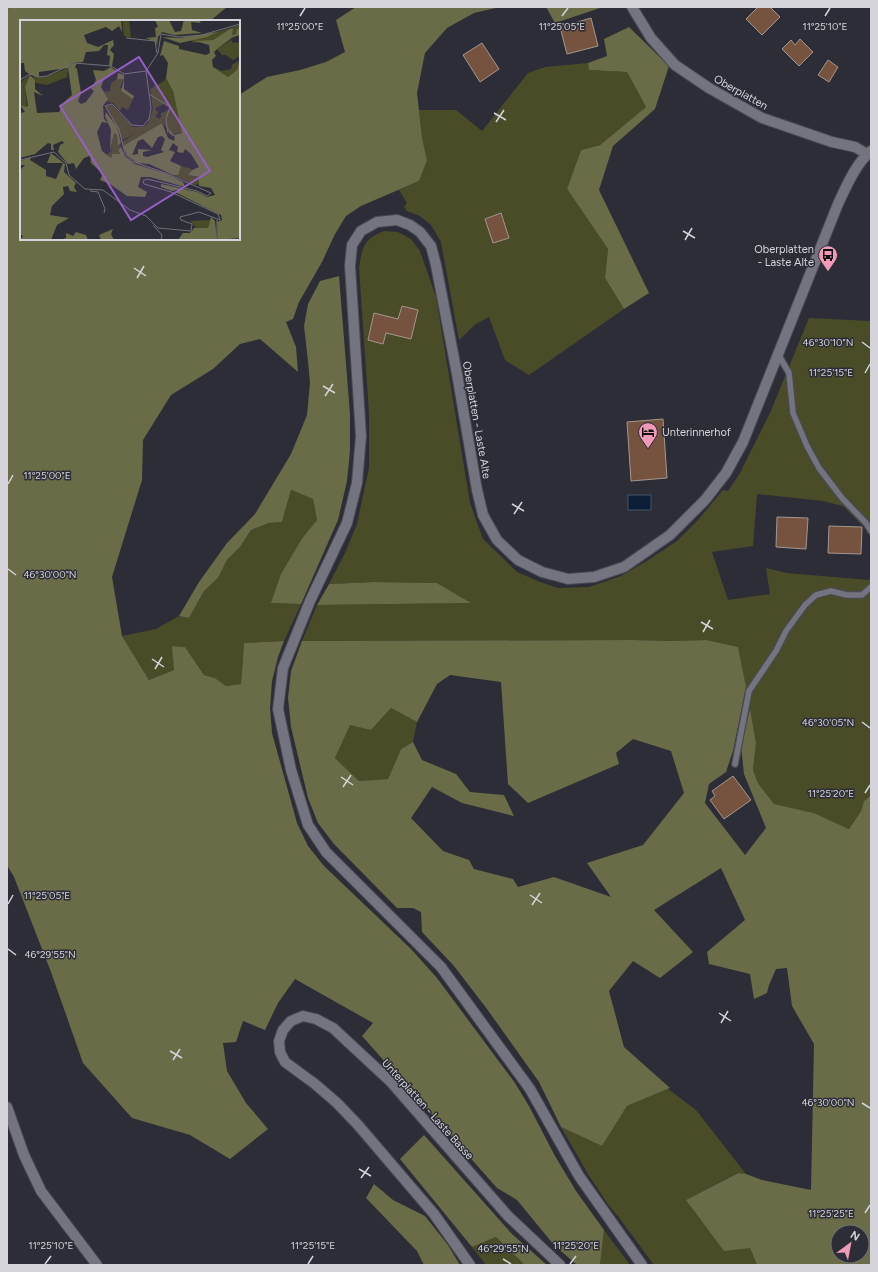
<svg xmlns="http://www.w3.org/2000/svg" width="878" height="1272" viewBox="0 0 878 1272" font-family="Figtree,sans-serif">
<rect width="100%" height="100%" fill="#2d2d37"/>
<path fill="#4a4c28" d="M 588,63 L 589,70 L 627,72 L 646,107 L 600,145 L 581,150 L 567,189 L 608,249 L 605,278 L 624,309 L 529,375 L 505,360 L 489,317 L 476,324 L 459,340 L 441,242 L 431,225 L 420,216 L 407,211 L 404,207 L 407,203 L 399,190 L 419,181 L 427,162 L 422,137 L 419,110 L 456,110 L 482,131 L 528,73 L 545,67 Z
M 384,231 L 398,232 L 411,239 L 420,251 L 436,297 L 470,503 L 483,539 L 517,572 L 540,582 L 558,588 L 589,587 L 621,576 L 650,559 L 677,541 L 698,520 L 723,490 L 728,491 L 739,475 L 770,413 L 809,318 L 871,321 L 871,539 L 867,530 L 843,506 L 823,501 L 757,494 L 753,546 L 712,552 L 728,600 L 770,594 L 766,568 L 786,573 L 869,580 L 871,576 L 871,795 L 864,801 L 861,811 L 849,829 L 814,813 L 774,804 L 758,783 L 753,770 L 756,743 L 738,647 L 707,640 L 670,641 L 633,640 L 302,641 L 317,605 L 470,603 L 437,583 L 374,582 L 329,584 L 345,553 L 357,524 L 369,468 L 369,414 L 359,268 C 363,246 363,240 384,231 Z
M 291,490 L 313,499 L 317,520 L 303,537 L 272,603 L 301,604 L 284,641 L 244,643 L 241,684 L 226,686 L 215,678 L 204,675 L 185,647 L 173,646 L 174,670 L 149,680 L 122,636 L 156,629 L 179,616 L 189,618 L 204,591 L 218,578 L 227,560 L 240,547 L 251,530 L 269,523 L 282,522 Z
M 391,708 L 417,722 L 413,742 L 401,749 L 388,779 L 359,781 L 335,758 L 350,724 L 371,730 Z
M 668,1089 L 696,1110 L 746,1174 L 737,1173 L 686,1200 L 750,1248 L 757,1265 L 654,1265 L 620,1219 L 607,1203 L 588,1174 L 561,1127 L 602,1146 L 627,1106 Z
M 604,1230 L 630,1265 L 600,1265 Z
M 496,1237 L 524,1263 L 522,1265 L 486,1265 L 472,1247 Z"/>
<path fill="#696c46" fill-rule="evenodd" d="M 11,7 L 227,7 L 210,21 L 21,21 L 21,239 L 239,239 L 239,95 L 267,77 L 300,70 L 326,62 L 345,52 L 336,20 L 356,7 L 500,7 L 474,13 L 447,28 L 425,53 L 417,93 L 422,137 L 427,161 L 419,181 L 361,206 L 346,216 L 335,234 L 322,262 L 299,302 L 293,319 L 286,322 L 296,347 L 298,372 L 260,339 L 240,344 L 213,369 L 171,395 L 143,440 L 142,480 L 112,577 L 122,636 L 149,680 L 174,670 L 172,646 L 185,647 L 204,675 L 215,678 L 226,686 L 241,684 L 244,643 L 284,641 L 278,657 L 272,681 L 270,708 L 272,733 L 297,823 L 308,846 L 324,866 L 411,949 L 437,978 L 515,1083 L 529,1106 L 555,1156 L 576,1191 L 604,1230 L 600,1265 L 577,1265 L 554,1245 L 517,1200 L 497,1188 L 362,1036 L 373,1023 L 295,979 L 278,1003 L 265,1030 L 243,1021 L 236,1042 L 223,1043 L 227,1071 L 246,1103 L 268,1129 L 230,1159 L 190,1135 L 132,1118 L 83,1063 L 51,972 L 14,877 L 7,865 L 7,9 Z
M 546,7 L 603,7 L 555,23 Z
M 629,27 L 669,66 L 655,109 L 613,146 L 599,190 L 649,293 L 624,309 L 605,278 L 608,249 L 567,189 L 581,150 L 600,145 L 646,107 L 627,72 L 589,70 L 588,63 L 607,56 L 604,39 Z
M 339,276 L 350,414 L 350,451 L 347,481 L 338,520 L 301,604 L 271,603 L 281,574 L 303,537 L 317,520 L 313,499 L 291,490 L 282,522 L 269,523 L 251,530 L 240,547 L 227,560 L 218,578 L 204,591 L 189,618 L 179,616 L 199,582 L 227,543 L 255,514 L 291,454 L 307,415 L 310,383 L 308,361 L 304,326 L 308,304 L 320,281 Z
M 374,582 L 437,583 L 471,603 L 317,605 L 329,584 Z
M 633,640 L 670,641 L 707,640 L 738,647 L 746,687 L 733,751 L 726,772 L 709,784 L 705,803 L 745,855 L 766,828 L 744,774 L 741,746 L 750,709 L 756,743 L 753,770 L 758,783 L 774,804 L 814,813 L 849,829 L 861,811 L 864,801 L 871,795 L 871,1265 L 757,1265 L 750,1248 L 724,1251 L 686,1200 L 738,1173 L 746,1174 L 762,1180 L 811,1190 L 814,1044 L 792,1006 L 787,968 L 776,969 L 769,985 L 767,993 L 754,999 L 750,974 L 709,964 L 707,952 L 745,920 L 721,868 L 654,910 L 693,952 L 660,978 L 633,961 L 609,991 L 624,1047 L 670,1088 L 627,1106 L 602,1146 L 561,1127 L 539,1082 L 487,1009 L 454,966 L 422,932 L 421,912 L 413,908 L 397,908 L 334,844 L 318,823 L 308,798 L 291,727 L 288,698 L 291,671 L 302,641 ZM 450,675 L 501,682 L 508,784 L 528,803 L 619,764 L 616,753 L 633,739 L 671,751 L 684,793 L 643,845 L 587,863 L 611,897 L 554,877 L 518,887 L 513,879 L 474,869 L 469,860 L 443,851 L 411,818 L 432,787 L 462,803 L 514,816 L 504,795 L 470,792 L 456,774 L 422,760 L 413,742 L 401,749 L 388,779 L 359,781 L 335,758 L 350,725 L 371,730 L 391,708 L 417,722 L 437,684 ZM 838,1232 L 862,1232 L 862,1256 L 838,1256 Z
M 424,1135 L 512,1234 L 547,1265 L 522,1265 L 523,1263 L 496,1237 L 472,1247 L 400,1159 Z
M 374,1184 L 393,1200 L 425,1216 L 448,1245 L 460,1265 L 424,1265 L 417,1251 L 366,1198 Z"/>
<path fill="#0b1d37" stroke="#475468" d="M 628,495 L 651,495 L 651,510 L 628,510 Z"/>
<path fill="#75533e" stroke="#a39790" d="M 758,7 L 770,7 L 780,17 L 762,35 L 746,19 Z
M 591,18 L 598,46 L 567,54 L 560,27 Z
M 800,39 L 813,52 L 799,66 L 782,49 L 791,40 L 795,45 Z
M 482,43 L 499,69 L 480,82 L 463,55 Z
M 828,60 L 838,67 L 829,82 L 818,75 Z
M 501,213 L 509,238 L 493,243 L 485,219 Z
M 402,306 L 418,310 L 411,339 L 386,333 L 383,344 L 368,340 L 374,313 L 398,319 Z
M 663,419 L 667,478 L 631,481 L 627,422 Z
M 777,517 L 808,518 L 806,549 L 776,547 Z
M 829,526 L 862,527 L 861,554 L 828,553 Z
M 733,776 L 751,800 L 724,819 L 710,800 L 715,796 L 712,791 Z"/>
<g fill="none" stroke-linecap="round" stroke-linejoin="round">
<g stroke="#4a4a53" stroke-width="8">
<path id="lane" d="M 778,354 L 789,373 L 793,413 L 807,446 L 819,468 L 842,498 L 866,523 L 871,531
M 735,764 L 749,691 L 776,651 L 786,631 L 805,605 L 816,595 L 831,591 L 847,595 L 862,595 L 871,587"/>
</g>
<g stroke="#4a4a53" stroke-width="12">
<path id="street" d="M 632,7 L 651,38 L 675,65 L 709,88 L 762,118 L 832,142 L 855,147 L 867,154"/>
</g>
<g stroke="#4a4a53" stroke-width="12">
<path id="secondary" d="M 7,1107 L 24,1155 L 41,1191 L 97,1265
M 470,1265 L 434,1214 L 358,1125 L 337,1103 L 315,1084 L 285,1062 L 280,1052 L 279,1041 L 283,1030 L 291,1021 L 303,1016 L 316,1019 L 333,1028 L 390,1081 L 508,1216 L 560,1265
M 642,1265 L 579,1176 L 530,1089 L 441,967 L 326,852 L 308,825 L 291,770 L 278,709 L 283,668 L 310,601 L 347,523 L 357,483 L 361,436 L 350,266 L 352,245 L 361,231 L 377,222 L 397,220 L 410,225 L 420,232 L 431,246 L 436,265 L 457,374 L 477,490 L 483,515 L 497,540 L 518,560 L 542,572 L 568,579 L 594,577 L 624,567 L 670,535 L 705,500 L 726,473 L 743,442 L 838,204 C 846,187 856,163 871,151"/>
</g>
<use href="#lane" stroke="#73747f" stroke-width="5.5"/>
<use href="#street" stroke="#73747f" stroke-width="10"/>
<use href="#secondary" stroke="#73747f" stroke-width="10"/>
</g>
<path fill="none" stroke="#d4d4da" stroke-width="1.5" d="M 300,16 L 305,8M 562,16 L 568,8M 825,16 L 830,8M 494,113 L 506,120M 496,122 L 504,110M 683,231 L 695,238M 685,240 L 692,228M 134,268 L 146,276M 137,278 L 144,266M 862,342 L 870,348M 865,373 L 870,364M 323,386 L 335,393M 325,396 L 333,384M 8,484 L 13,475M 512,504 L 524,511M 514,514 L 522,502M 8,569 L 16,575M 701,622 L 713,629M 703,632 L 710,620M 152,659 L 164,667M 155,669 L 162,657M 862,722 L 870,728M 341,777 L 353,785M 343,787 L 351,775M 865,793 L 870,785M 530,895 L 542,903M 8,904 L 13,895M 532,905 L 540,893M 8,949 L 16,955M 719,1013 L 731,1021M 721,1023 L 728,1011M 170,1051 L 182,1058M 173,1060 L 180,1049M 862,1103 L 870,1108M 359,1169 L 371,1176M 361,1178 L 369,1167M 865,1213 L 870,1205M 503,1259 L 511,1264M 45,1264 L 51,1256M 308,1264 L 313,1256M 570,1264 L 576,1256"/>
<defs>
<g id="bus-pin" transform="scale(1)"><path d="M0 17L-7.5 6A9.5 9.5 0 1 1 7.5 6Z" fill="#f09ab7" stroke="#2d2d37"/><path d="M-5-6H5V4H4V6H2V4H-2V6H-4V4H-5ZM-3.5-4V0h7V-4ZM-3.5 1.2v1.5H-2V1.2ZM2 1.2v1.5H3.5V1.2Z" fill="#111"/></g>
<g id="hotel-pin" transform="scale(1)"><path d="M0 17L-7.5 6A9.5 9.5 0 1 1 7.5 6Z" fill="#f09ab7" stroke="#2d2d37"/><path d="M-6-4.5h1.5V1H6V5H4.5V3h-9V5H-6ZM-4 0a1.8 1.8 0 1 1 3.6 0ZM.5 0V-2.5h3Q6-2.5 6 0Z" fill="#111"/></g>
</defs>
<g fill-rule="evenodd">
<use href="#bus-pin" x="828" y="255"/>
<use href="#hotel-pin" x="648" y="432"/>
</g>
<g text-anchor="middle" stroke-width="3" stroke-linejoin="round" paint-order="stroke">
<g font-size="11" fill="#d4d4da" stroke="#2d2d37">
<text transform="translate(741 92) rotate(29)" y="4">Oberplatten</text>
<text transform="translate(477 420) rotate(80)" y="4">Oberplatten - Laste Alte</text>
<text transform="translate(428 1109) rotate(48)" y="4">Unterplatten - Laste Basse</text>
</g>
<g font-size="11" fill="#d4d4da" stroke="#2d2d37" text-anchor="end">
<text x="814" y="253">Oberplatten<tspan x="814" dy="13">- Laste Alte</tspan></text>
<text x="662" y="436" text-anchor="start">Unterinnerhof</text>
</g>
</g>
<g transform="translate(20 20)">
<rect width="220" height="220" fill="#2d2d37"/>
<path d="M 102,0 L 109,0 L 111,18 L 104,16 ZM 220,5 L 217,14 L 211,15 L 212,9 L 210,9 L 193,20 L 174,23 L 171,20 ZM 211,20 L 213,23 L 220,22 L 220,36 L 213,40 L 206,35 L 202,35 L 197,29 ZM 218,41 L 217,50 L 208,57 L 193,47 L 202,51 L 211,49 L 212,45 ZM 48,48 L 47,57 L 27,65 L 16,63 L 13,56 L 25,57 ZM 10,55 L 5,67 L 7,87 L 0,85 L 0,67 L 2,61 ZM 100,57 L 104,59 L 100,67 L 113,79 L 108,90 L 102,87 L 100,91 L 93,83 L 86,81 L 87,77 L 84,72 L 90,71 L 91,63 ZM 146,58 L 153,71 L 162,113 L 152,114 L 142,103 L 103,126 L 102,122 L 115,114 L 102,120 L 86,86 L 92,85 L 113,107 L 123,107 L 128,103 L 133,89 L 130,69 L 144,61 ZM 144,84 L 150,89 L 140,94 L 142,96 L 139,99 L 135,96 L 138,93 L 135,88 ZM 93,113 L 97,115 L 101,127 L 98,130 L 100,134 L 92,134 L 91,138 L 86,136 L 91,131 ZM 161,146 L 172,149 L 169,155 L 180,158 L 179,164 L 175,165 L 153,155 ZM 190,200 L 188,209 L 177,209 L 170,201 Z" fill="#4a4c28" fill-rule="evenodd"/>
<path d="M 4,0 L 101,0 L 102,12 L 99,6 L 92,11 L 86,7 L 64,15 L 67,23 L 78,27 L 93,20 L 94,25 L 90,30 L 94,34 L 92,46 L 89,46 L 90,36 L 87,35 L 88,25 L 84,25 L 79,31 L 66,32 L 63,42 L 52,43 L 48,48 L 19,52 L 19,57 L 9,54 L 5,51 L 4,43 L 0,43 L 0,2 ZM 135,0 L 149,0 L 155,12 L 161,11 L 164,0 L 181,0 L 180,3 L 171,2 L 172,10 L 182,13 L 154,15 L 142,12 L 138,17 L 137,26 L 136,22 L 126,18 L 136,17 L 135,8 L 138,7 ZM 210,9 L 213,9 L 212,15 L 216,14 L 217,9 L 220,9 L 220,15 L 213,17 L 197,29 L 194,32 L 196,36 L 192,40 L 193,47 L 208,57 L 217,50 L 220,36 L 220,218 L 198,220 L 197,202 L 202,200 L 201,195 L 157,173 L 157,170 L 152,171 L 141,167 L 141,164 L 177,172 L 187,177 L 195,175 L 191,168 L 179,166 L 179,157 L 168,155 L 172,150 L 179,147 L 171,134 L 165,129 L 163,133 L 157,132 L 158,127 L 153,123 L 149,130 L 155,132 L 150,141 L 161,146 L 158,155 L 153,155 L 129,144 L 117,143 L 107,135 L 103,126 L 142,103 L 148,118 L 154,121 L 155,117 L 150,114 L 147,107 L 154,115 L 162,113 L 153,71 L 146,58 L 148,43 L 143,35 L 140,36 L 144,21 L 159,26 L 159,29 L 186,35 L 190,33 L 189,25 L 175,21 L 193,20 ZM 142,116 L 145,119 L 141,130 L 144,132 L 127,137 L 123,136 L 123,132 L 132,130 L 118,129 L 118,134 L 112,135 L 118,121 L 123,119 L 132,128 L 138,117 ZM 198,12 L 187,17 L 160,23 L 142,17 L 160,18 ZM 57,43 L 55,47 L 57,49 L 61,73 L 58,81 L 61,84 L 66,82 L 74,71 L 71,69 L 76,60 L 73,50 L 84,51 L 91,47 L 96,51 L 83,61 L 81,67 L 88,79 L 83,86 L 84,99 L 88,103 L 82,102 L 77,112 L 82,131 L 91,138 L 92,134 L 100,134 L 98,130 L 101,127 L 105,136 L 115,144 L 147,154 L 163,162 L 165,167 L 130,157 L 121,157 L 118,167 L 127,172 L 125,177 L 107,176 L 90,164 L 80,160 L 83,154 L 71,143 L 70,136 L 64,138 L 56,149 L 54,143 L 48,144 L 38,132 L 40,125 L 44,123 L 42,121 L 33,125 L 34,130 L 31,130 L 31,124 L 28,123 L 15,134 L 0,138 L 0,93 L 5,92 L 0,85 L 7,87 L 8,85 L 5,67 L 10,55 L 15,60 L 15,69 L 23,76 L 14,72 L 17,93 L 39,92 L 43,83 L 52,75 L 48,48 L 52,44 ZM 98,53 L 104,55 L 104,69 L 114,76 L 113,79 L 101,71 L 104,59 L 97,59 ZM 86,92 L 97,107 L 101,123 L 98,125 L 97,115 L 94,113 L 90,131 L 91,110 L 85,96 ZM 31,133 L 45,144 L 44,152 L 56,163 L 54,167 L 57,172 L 50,171 L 48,166 L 43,167 L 44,174 L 32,186 L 30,195 L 49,198 L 37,205 L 31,220 L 0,220 L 3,216 L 0,214 L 0,150 L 5,145 L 0,145 L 0,141 L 11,137 L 10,140 L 26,150 L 26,156 L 36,159 L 43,143 L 27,143 ZM 191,197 L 195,201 L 197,220 L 158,220 L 163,213 L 170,213 L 174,208 L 188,208 ZM 93,209 L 91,214 L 94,220 L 81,220 L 79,215 ZM 56,212 L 66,215 L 68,220 L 41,220 L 46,218 L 46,213 L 53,216 Z" fill="#696c46" fill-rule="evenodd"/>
<path fill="none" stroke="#707078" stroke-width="1" d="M 106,18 L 135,21 L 137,33M 0,60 L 10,54 L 19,57 L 27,56 L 54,43 L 91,46 L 104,54 L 126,51M 129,74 L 150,87 L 146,99 L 148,113M 0,140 L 34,132 L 46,143 L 49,155 L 65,169 L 83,170 L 110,190 L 126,196 L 138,208 L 171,211 L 172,204 L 161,200 L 160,197 L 179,192 L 200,200 L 198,194 L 151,172 L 124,164 L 123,161 L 127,159 L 177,171 L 187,176 L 191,173 L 148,154 L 114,142 L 105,134 L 99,109 L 85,86 L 92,84 L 112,105 L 123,106 L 129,99 L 131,88 L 126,51 L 138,33 L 141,14 L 159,17 L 182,15 L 220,4M 70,171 L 78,172 L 85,189 L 84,193M 197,200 L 197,220M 133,205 L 142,215 L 141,220"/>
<path fill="#965ec7" fill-opacity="0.15" stroke="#965ec7" stroke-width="2" d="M 119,37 L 190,151 L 111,200 L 40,86 Z"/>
<rect width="220" height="220" fill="none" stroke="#d4d4da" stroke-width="2"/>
</g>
<g font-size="10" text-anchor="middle" fill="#d4d4da" stroke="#2d2d37" stroke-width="3" stroke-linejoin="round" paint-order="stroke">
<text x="300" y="30">11°25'00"E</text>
<text x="562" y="30">11°25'05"E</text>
<text x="825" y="30">11°25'10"E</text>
<text x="828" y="346">46°30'10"N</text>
<text x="831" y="376">11°25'15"E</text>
<text x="47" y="479">11°25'00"E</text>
<text x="50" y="578">46°30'00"N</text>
<text x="828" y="726">46°30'05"N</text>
<text x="831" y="797">11°25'20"E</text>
<text x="47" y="899">11°25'05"E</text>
<text x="50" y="958">46°29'55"N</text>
<text x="828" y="1106">46°30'00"N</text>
<text x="831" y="1217">11°25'25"E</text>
<text x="51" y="1249">11°25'10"E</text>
<text x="313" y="1249">11°25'15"E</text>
<text x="576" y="1249">11°25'20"E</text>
<text x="503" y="1252">46°29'55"N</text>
</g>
<rect width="878" height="1272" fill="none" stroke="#d4d4da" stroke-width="16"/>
<g transform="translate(850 1244) rotate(32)"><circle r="19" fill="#2d2d37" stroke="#707078"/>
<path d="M0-3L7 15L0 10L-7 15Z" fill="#f09ab7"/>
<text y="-6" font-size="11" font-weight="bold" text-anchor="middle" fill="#d4d4da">N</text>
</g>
</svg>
